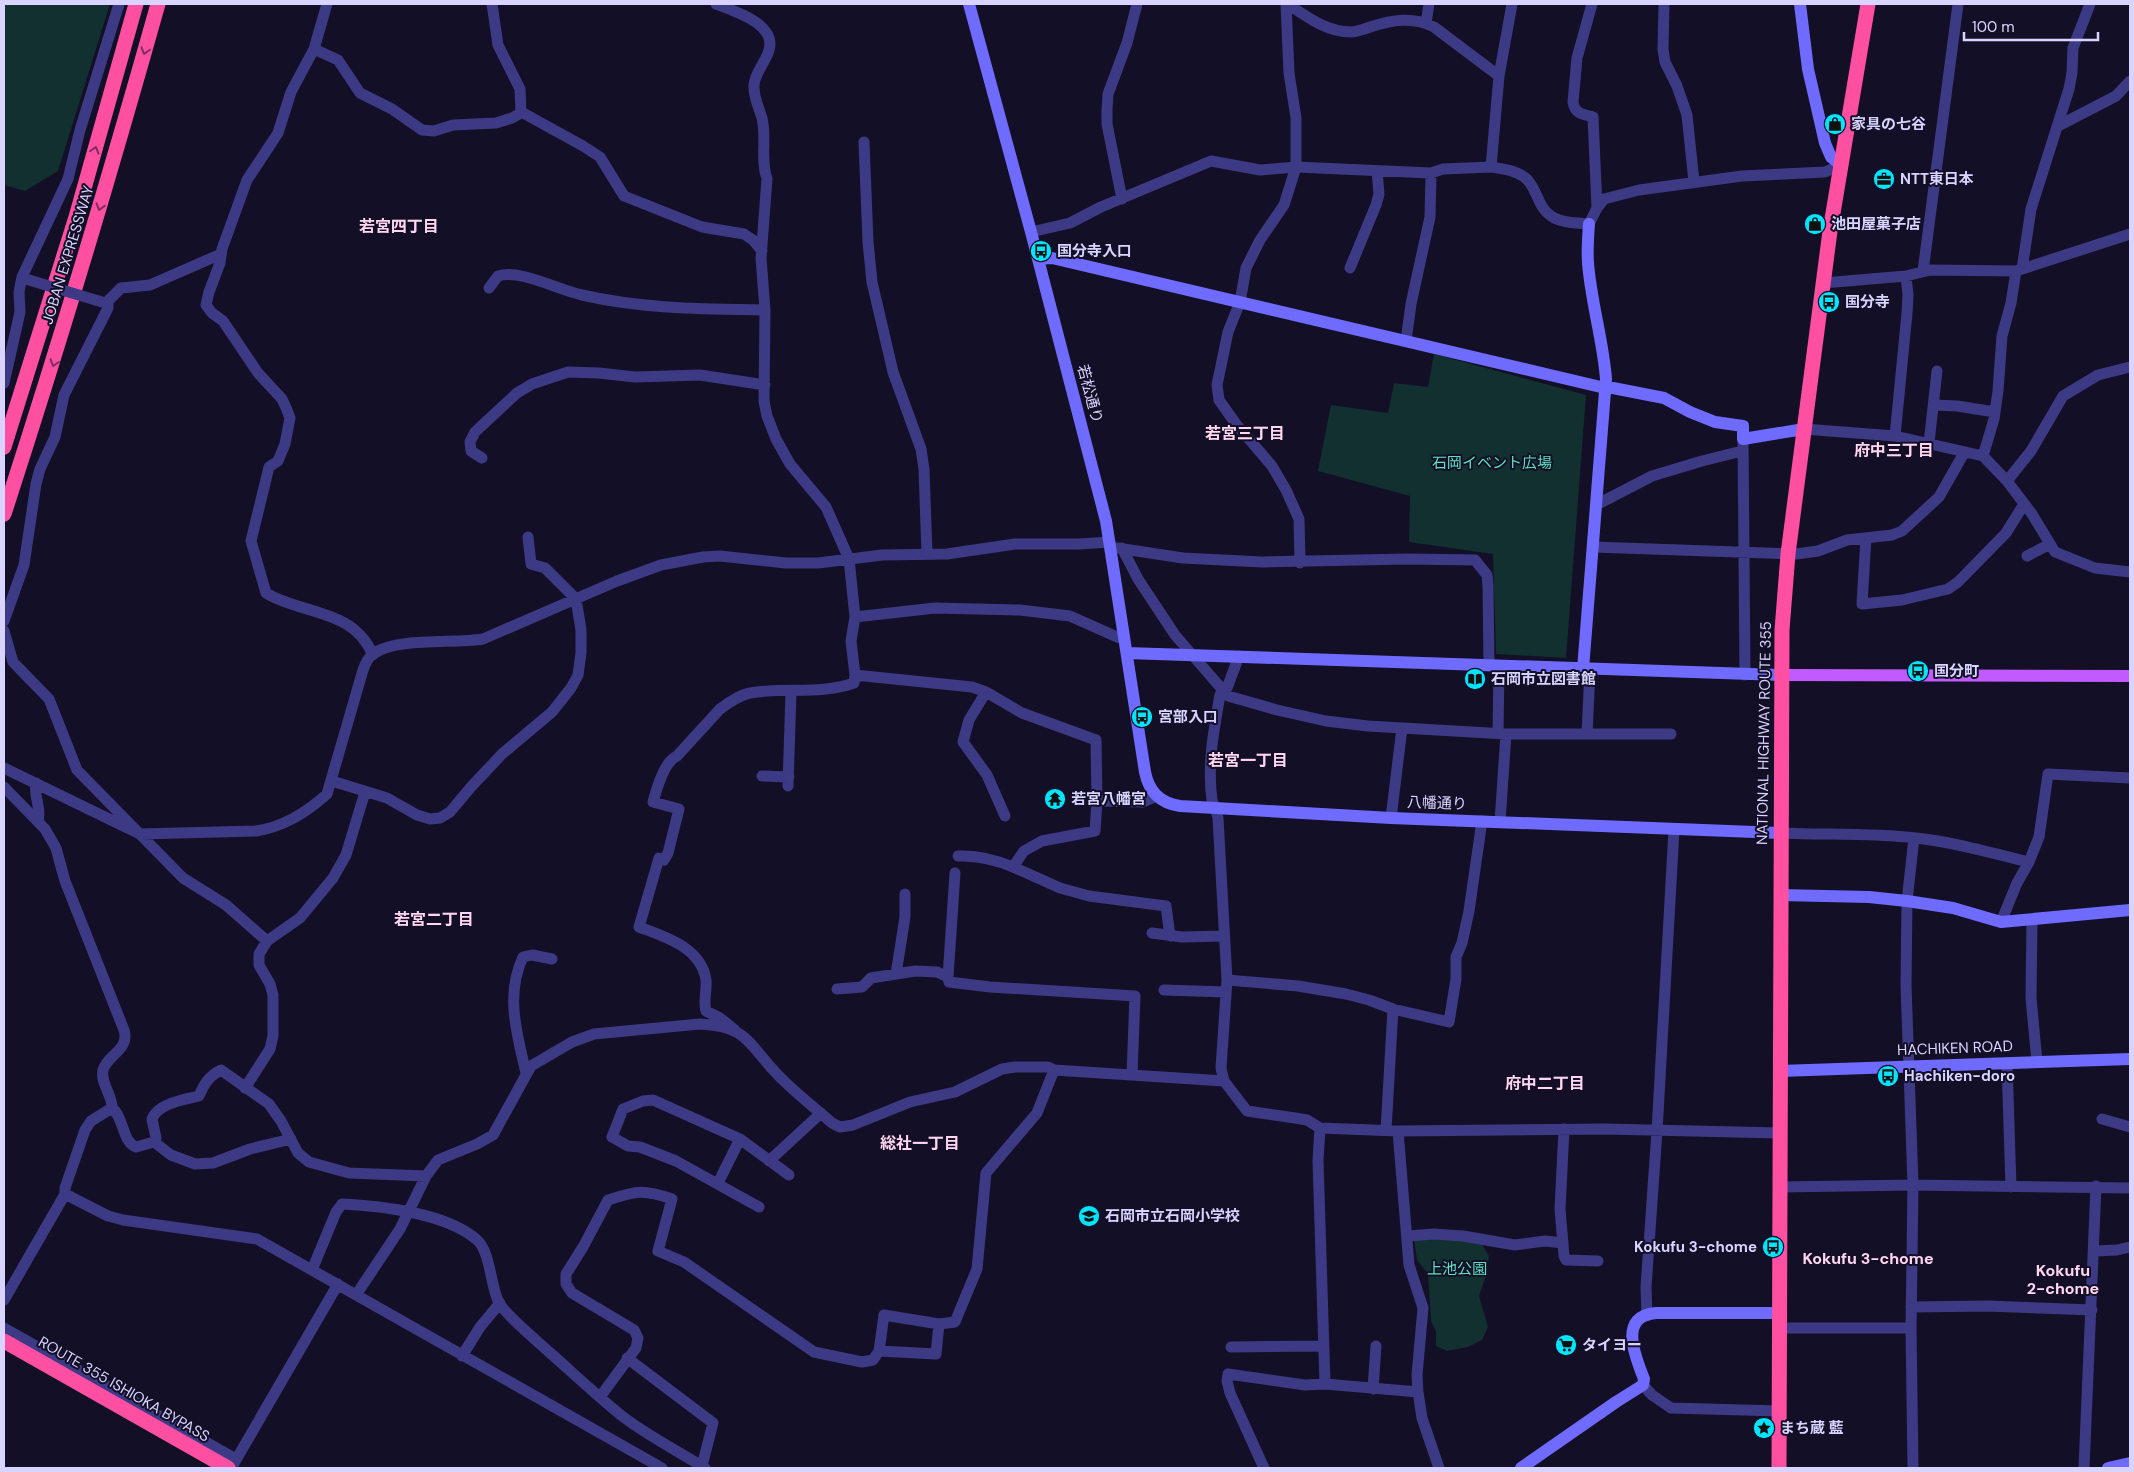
<svg xmlns="http://www.w3.org/2000/svg" width="2134" height="1472" viewBox="0 0 2134 1472" font-family="'DM Sans','Noto Sans JP',sans-serif">
<rect width="100%" height="100%" fill="#130f26"/>
<path fill="#12302f" d="M 4,4 L 110,4 L 58,171 L 25,191 L 4,185 Z
M 1434,354 L 1586,395 L 1566,658 L 1496,654 L 1493,554 L 1409,542 L 1410,496 L 1318,471 L 1331,405 L 1388,413 L 1394,383 L 1428,387 Z
M 1439,1238 L 1481,1243 L 1489,1256 L 1487,1273 L 1479,1296 L 1488,1327 L 1482,1340 L 1468,1347 L 1447,1351 L 1436,1346 L 1436,1331 L 1431,1321 L 1428,1274 L 1417,1260 L 1414,1240 Z"/>
<g fill="none" stroke-linecap="round" stroke-linejoin="round">
<path stroke="#3d3a85" stroke-width="11" d="M 327,4 L 314,49 L 291,92 L 278,133 L 247,180 L 222,249 L 220,263 L 209,292 L 206,305 L 212,313 L 223,321 L 258,373 L 282,399 L 287,410 L 290,418 L 285,444 L 278,461 L 269,467 L 251,541 L 266,593 C 302,615 353,608 373,655
M 492,4 L 498,45 L 520,89 L 521,113
M 716,4 C 734,11 777,24 769,50 C 766,62 755,72 754,85 C 753,96 759,108 762,118 C 767,139 760,159 767,179 L 761,258 L 765,310 L 764,401 L 767,416 L 776,439 L 790,464 L 826,507 L 849,559 L 855,617 L 851,641 L 855,675 L 854,683 C 820,695 785,687 750,693 C 740,695 728,703 720,709 L 677,756 C 664,762 657,788 653,802 L 679,809 L 668,853 L 664,860 L 659,858 L 639,927 C 665,937 701,947 706,980 C 707,991 703,1001 706,1011 L 720,1018 L 735,1030
M 1286,4 L 1289,73 L 1296,118 L 1296,167 L 1284,205 L 1260,240 L 1246,268 L 1240,302 L 1228,332 L 1217,385 L 1219,400 L 1236,424 L 1272,466 L 1286,490 L 1299,519 L 1300,563
M 1288,4 C 1307,17 1327,32 1351,32 C 1357,32 1364,29 1370,27 C 1392,20 1413,16 1434,27 L 1499,76 L 1491,167 C 1504,169 1522,171 1530,183 C 1538,194 1539,208 1551,216 C 1561,223 1577,223 1589,224 L 1597,208 L 1593,117 C 1582,114 1575,114 1573,102 L 1577,58 L 1592,4
M 1664,4 L 1663,49 L 1665,62 L 1677,86 L 1687,115 L 1694,182
M 1426,23 L 1429,4
M 314,49 L 338,60 L 360,93 L 392,109 L 422,130 L 434,131 L 453,125 L 496,123 L 512,118 L 521,113 L 525,114 L 583,146 L 600,157 L 624,196 L 702,227 L 744,234 L 753,240 L 762,251
M 1499,76 L 1512,4
M 2058,126 L 2116,96 L 2130,81
M 864,142 L 868,242 L 872,282 L 893,372 L 921,449 L 924,469 L 927,554
M 1122,199 L 1107,124 L 1107,109 L 1108,94 L 1127,43 L 1137,4
M 1597,208 L 1604,199 L 1639,190 L 1742,176 L 1825,172 L 1841,165
M 1031,232 L 1070,223 L 1101,207 L 1211,161 L 1260,170 L 1296,167 L 1431,173 L 1443,169 L 1491,167
M 1350,268 L 1376,205 L 1379,194 L 1377,171
M 2022,269 L 2031,209 L 2069,89 L 2072,73 L 2073,48 L 2090,4
M 1923,271 L 1958,4
M 1823,283 L 1906,276 L 1930,270 L 2016,271 L 2130,234
M 489,288 L 498,276 C 521,269 558,290 582,295 C 643,309 703,309 765,310
M 1406,341 L 1411,304 L 1430,217 L 1431,173
M 4,383 L 20,312 L 19,292 L 22,277 L 68,179 L 80,130 L 119,4
M 1934,405 L 1957,406 L 1995,412
M 1804,429 L 1895,436 L 1983,456 L 2007,481 L 2032,514 L 2055,552 L 2095,568 L 2130,572
M 1895,436 L 1907,313 L 1908,295 L 1906,276
M 1743,439 L 1745,675
M 1929,443 L 1937,371
M 1983,456 L 1994,419 L 1998,391 L 2002,336 L 2011,303 L 2016,271
M 482,458 L 471,451 L 470,442 L 475,432 L 517,393 L 532,384 L 568,372 L 599,373 L 635,377 L 700,375 L 765,385
M 2007,481 L 2031,451 L 2063,396 L 2098,375 L 2130,367
M 1596,505 L 1652,476 L 1702,461 L 1742,451
M 1866,538 L 1862,604 L 1902,600 L 1948,589 L 1958,582 L 2006,533 L 2024,504
M 1593,547 L 1796,554 L 1818,551 L 1847,540 L 1892,535 L 1902,531 L 1939,497 L 1964,453
M 1117,548 L 1183,558 L 1262,562 L 1408,559 L 1475,560 L 1487,575 L 1488,586 L 1489,666
M 1122,548 L 1138,579 L 1175,635 L 1228,696 L 1277,710 L 1326,721 L 1368,726 L 1506,734 L 1671,734
M 2027,556 L 2050,544
M 855,617 L 935,608 L 1020,610 L 1070,616 L 1117,637 L 1124,639
M 4,621 L 24,565 L 36,484 L 40,469 L 55,437 L 64,395 L 108,308 L 108,301 L 121,288 L 150,285 L 221,254
M 4,631 L 13,662 L 49,699 L 77,770 L 183,878 L 226,905 L 267,941
M 1239,656 L 1227,688 L 1220,695 C 1214,729 1207,765 1212,800 C 1213,806 1217,811 1218,818 L 1227,980 L 1221,1068 L 1224,1081 L 1247,1111 L 1295,1118 L 1307,1120 L 1320,1128 L 1398,1131 L 1605,1129 L 1781,1133
M 855,675 L 972,687 L 986,692 L 1022,713 L 1096,740 L 1097,801 L 1095,831 L 1042,841 L 1024,851 L 1013,867 C 994,859 978,855 958,856
M 986,692 L 969,720 L 963,742 L 987,775 L 1005,816
M 1498,733 L 1499,667
M 1587,734 L 1590,670
M 4,768 L 140,834 L 256,831 C 284,827 306,813 327,794 L 363,670 C 365,664 368,658 373,654 C 396,637 454,644 483,639 L 617,581 L 661,565 L 703,557 L 720,556 L 786,563 L 818,563 L 882,555 L 947,554 L 1015,544 L 1079,544 L 1110,542
M 762,776 L 789,777
M 332,781 L 387,798 L 417,815 L 430,819 L 440,818 L 450,812 L 471,787 L 502,754 L 552,712 L 571,688 L 578,675 L 581,653 L 581,630 L 576,599 L 545,568 L 531,564 L 528,537
M 36,783 C 33,796 42,808 38,821
M 788,786 L 791,692
M 4,787 L 45,829 L 56,848 L 65,881 L 124,1030 C 130,1050 108,1054 103,1070 C 100,1083 113,1096 112,1108 C 124,1117 122,1142 136,1147 L 154,1142 L 171,1155 L 195,1164 L 213,1163 L 250,1149 L 291,1139
M 1097,801 L 1143,802 L 1157,796
M 1391,818 L 1402,728
M 1500,822 L 1506,734
M 1781,833 C 1826,835 1871,833 1916,838 C 1954,842 1991,853 2029,862
M 1013,867 L 1060,888 L 1089,896 L 1166,906 L 1170,936
M 2032,920 L 2031,998 L 2037,1062
M 2001,922 L 2017,883 L 2029,862 L 2039,837 L 2048,774 L 2130,778
M 1152,933 L 1182,937 L 1224,936
M 896,974 L 905,917 L 905,894
M 948,977 L 955,873
M 1227,980 L 1298,986 L 1346,994 L 1369,1000 L 1393,1009 L 1449,1022 L 1456,979 L 1456,957 L 1462,943 L 1469,911 L 1482,821
M 837,989 L 862,987 L 871,978 L 915,971 L 937,972 L 948,977 L 949,982 L 990,987 L 1135,996 L 1132,1075
M 1164,990 L 1226,992
M 2007,1063 L 2011,1187
M 526,1073 C 517,1034 505,995 523,957 L 532,955 L 552,959
M 245,1088 L 270,1049 L 273,1036 L 273,995 L 270,984 L 259,965 L 259,954 L 267,941 L 300,918 L 333,878 L 346,855 L 365,792
M 2102,1119 L 2130,1127
M 1320,1128 L 1318,1160 L 1325,1384
M 1564,1129 L 1560,1209 L 1564,1256 L 1566,1260 L 1598,1261
M 1386,1130 L 1393,1009
M 1398,1131 L 1409,1265 L 1423,1308 L 1417,1375 L 1418,1392 L 1422,1418 L 1439,1468
M 154,1142 L 156,1138 L 152,1119 C 158,1103 184,1100 199,1096 C 204,1084 209,1076 221,1070 L 269,1104 L 281,1121 L 298,1153 L 309,1162 L 349,1173 L 426,1176
M 769,1161 L 821,1113
M 718,1183 L 740,1139
M 1781,1187 L 1913,1185 L 2130,1188
M 65,1194 L 108,1216 L 123,1220 L 257,1239 L 662,1468
M 759,1207 L 676,1161 L 640,1147 L 628,1146 L 612,1137 L 623,1109 L 643,1101 L 653,1100 L 740,1139 L 789,1175
M 1408,1236 L 1434,1234 L 1463,1236 L 1515,1245 L 1545,1241 L 1563,1243
M 2095,1251 L 2117,1250 L 2130,1247
M 312,1270 L 336,1212 L 342,1204 C 381,1206 445,1213 476,1239 C 491,1251 490,1286 499,1303 C 506,1315 536,1340 548,1351 C 572,1372 596,1395 622,1416 C 648,1436 678,1451 705,1468
M 356,1295 L 400,1229 L 426,1176 L 438,1160 L 477,1144 L 493,1135 L 531,1066 L 572,1042 L 594,1034 L 700,1024 C 748,1026 748,1044 777,1074 C 794,1092 814,1107 832,1123 L 840,1127 L 853,1125 L 910,1102 L 955,1092 L 1002,1069 L 1015,1067 L 1048,1067 L 1054,1070 L 1224,1081
M 4,1300 L 65,1194 L 65,1188 L 85,1130 L 91,1121 L 112,1108
M 1911,1307 L 1988,1306 L 2092,1310
M 1647,1316 L 1646,1287 L 1657,1131 L 1674,830
M 4,1328 L 236,1459
M 1780,1328 L 1911,1328
M 1231,1347 L 1323,1346
M 879,1351 L 936,1354 L 939,1324
M 462,1356 L 480,1327 L 500,1303
M 627,1358 L 713,1423 L 702,1466
M 1643,1385 L 1652,1395 L 1671,1408 L 1780,1411
M 1373,1389 L 1376,1346
M 600,1397 L 636,1348 L 638,1338 L 634,1330 L 572,1293 L 566,1284 L 566,1274 L 583,1247 L 608,1200 C 637,1191 642,1189 672,1199 L 658,1251 L 684,1262 L 814,1352 L 862,1362 L 873,1360 L 879,1351 L 884,1315 L 939,1324 L 955,1322 L 977,1269 L 986,1173 L 1037,1113 L 1054,1070
M 233,1465 L 338,1284
M 1264,1468 L 1230,1393 L 1227,1381 L 1228,1374 L 1305,1385 L 1325,1384 L 1418,1392
M 1913,1468 L 1911,1328 L 1913,1185 L 1906,985 L 1907,901 L 1914,838
M 2084,1468 L 2096,1186"/>
<path stroke="#6f6bff" stroke-width="12" d="M 969,4 L 1031,232 L 1106,521 L 1145,772 C 1149,792 1160,803 1180,806 L 1391,818 L 1781,833
M 1800,4 L 1808,69 L 1825,143 L 1831,157 L 1841,165
M 1038,259 L 1052,258 L 1605,388 L 1613,388 L 1664,398 L 1690,412 L 1715,422 L 1743,426 L 1743,439 L 1804,429
M 1127,653 L 1781,675
M 1583,669 L 1606,379 C 1603,340 1591,302 1588,263 C 1587,250 1588,237 1589,224
M 1780,895 L 1869,897 L 1907,901 L 1953,908 L 2001,922 L 2130,910
M 1780,1071 L 2130,1059
M 1521,1468 L 1616,1402 L 1643,1385 L 1644,1379 C 1636,1358 1617,1316 1656,1313 L 1780,1313
M 2108,1468 L 2130,1463"/>
<path stroke="#c25bff" stroke-width="12" d="M 1781,675 L 2130,676"/>
<path stroke="#ff4fa3" stroke-width="15" d="M 4,447 L 76,217 L 136,4
M 4,514 C 59,345 110,175 158,4
M 4,1341 L 228,1468
M 1779,1468 L 1782,630 L 1788,554 L 1830,231 L 1868,4"/>
<path stroke="#3d3a85" stroke-width="11" d="M 29,280 L 102,302"/>
</g>
<defs><path id="oneway-chevron" d="M-2-3.5L2.5 0L-2 3.5" fill="none" stroke-width="1.6" stroke-linecap="round" stroke-linejoin="round" transform="scale(1.25)"/></defs>
<g stroke="#7d2c5e">
<use href="#oneway-chevron" transform="translate(145 51) rotate(106)"/>
<use href="#oneway-chevron" transform="translate(95 150) rotate(-74)"/>
<use href="#oneway-chevron" transform="translate(100 207) rotate(106)"/>
<use href="#oneway-chevron" transform="translate(54 363) rotate(108)"/>
</g>
<defs>
<g id="shop-disc" transform="scale(1.125)"><circle r="9.5" fill="#00e5ff" stroke="#130f26"/><path d="M-5-2.5h2.3a2.7 3.5 0 0 1 5.4 0H5L5.5 6h-11ZM-1.5-2.5h3a1.5 2.3 0 0 0-3 0Z" fill="#111"/></g>
<g id="office-disc" transform="scale(1.125)"><circle r="9.5" fill="#00e5ff" stroke="#130f26"/><path d="M-6-3h4V-5.5h4V-3h4V5H-6ZM-1-4.5V-3h2v-1.5ZM-6 0V1H6V0Z" fill="#111"/></g>
<g id="bus-disc" transform="scale(1.125)"><circle r="9.5" fill="#00e5ff" stroke="#130f26"/><path d="M-5-6H5V4H4V6H2V4H-2V6H-4V4H-5ZM-3.5-4V0h7V-4ZM-3.5 1.2v1.5H-2V1.2ZM2 1.2v1.5H3.5V1.2Z" fill="#111"/></g>
<g id="library-disc" transform="scale(1.125)"><circle r="9.5" fill="#00e5ff" stroke="#130f26"/><path d="M-6-4Q-3-5.5-.7-3.5V5Q-3 3-6 4ZM6-4Q3-5.5 .7-3.5V5Q3 3 6 4Z" fill="#111"/></g>
<g id="temple-disc" transform="scale(1.125)"><circle r="9.5" fill="#00e5ff" stroke="#130f26"/><path d="M0-6L5-2H3V0L6.5 2.5H4V6H1.5V3h-3V6H-4V2.5H-6.5L-3 0V-2H-5Z" fill="#111"/></g>
<g id="school-disc" transform="scale(1.125)"><circle r="9.5" fill="#00e5ff" stroke="#130f26"/><path d="M0-5L7-2L0 1L-7-2ZM-4 1L0 2.5L4 1V4Q0 6-4 4Z" fill="#111"/></g>
<g id="supermarket-disc" transform="scale(1.125)"><circle r="9.5" fill="#00e5ff" stroke="#130f26"/><path d="M-6-5.5h2.5l.6 2H6L4.5 2H-2.5L-4.4-4H-6ZM-1.5 3.2a1.3 1.3 0 1 0 .1 0ZM3 3.2a1.3 1.3 0 1 0 .1 0Z" fill="#111"/></g>
<g id="sight-disc" transform="scale(1.125)"><circle r="9.5" fill="#00e5ff" stroke="#130f26"/><path d="M0-6L1.8-2.2L6-1.7L2.9 1.2L3.7 5.4L0 3.3L-3.7 5.4L-2.9 1.2L-6-1.7L-1.8-2.2Z" fill="#111"/></g>
</defs>
<g fill-rule="evenodd">
<use href="#shop-disc" x="1835" y="124"/>
<use href="#office-disc" x="1884" y="179"/>
<use href="#shop-disc" x="1815" y="224"/>
<use href="#bus-disc" x="1041" y="251"/>
<use href="#bus-disc" x="1829" y="302"/>
<use href="#bus-disc" x="1918" y="671"/>
<use href="#library-disc" x="1475" y="679"/>
<use href="#bus-disc" x="1142" y="717"/>
<use href="#temple-disc" x="1055" y="799"/>
<use href="#bus-disc" x="1888" y="1076"/>
<use href="#school-disc" x="1089" y="1216"/>
<use href="#bus-disc" x="1773" y="1247"/>
<use href="#supermarket-disc" x="1566" y="1345"/>
<use href="#sight-disc" x="1764" y="1428"/>
</g>
<g text-anchor="middle" stroke-width="4" stroke-linejoin="round" paint-order="stroke">
<g font-size="15" font-weight="bold" fill="#d9d4ff" stroke="#130f26" text-anchor="start">
<text x="1851" y="129">家具の七谷</text>
<text x="1900" y="184">NTT東日本</text>
<text x="1831" y="229">池田屋菓子店</text>
<text x="1057" y="256">国分寺入口</text>
<text x="1845" y="307">国分寺</text>
<text x="1934" y="676">国分町</text>
<text x="1491" y="684">石岡市立図書館</text>
<text x="1158" y="722">宮部入口</text>
<text x="1071" y="804">若宮八幡宮</text>
<text x="1904" y="1081">Hachiken-doro</text>
<text x="1105" y="1221">石岡市立石岡小学校</text>
<text x="1757" y="1252" text-anchor="end">Kokufu 3-chome</text>
<text x="1582" y="1350">タイヨー</text>
<text x="1780" y="1433">まち蔵 藍</text>
</g>
<g font-size="15" fill="#d9d4ff" stroke="#130f26">
<text transform="translate(68 255) rotate(-73)" y="5">JOBAN EXPRESSWAY</text>
<text transform="translate(1090 394) rotate(75)" y="5">若松通り</text>
<text transform="translate(1764 733) rotate(-89)" y="5">NATIONAL HIGHWAY ROUTE 355</text>
<text transform="translate(1437 803) rotate(2)" y="5">八幡通り</text>
<text transform="translate(1955 1048) rotate(-2)" y="5">HACHIKEN ROAD</text>
<text transform="translate(124 1389) rotate(30)" y="5">ROUTE 355 ISHIOKA BYPASS</text>
</g>
<g font-size="15" fill="#5fe0c0" stroke="#130f26">
<text x="1492" y="468">石岡イベント広場</text>
<text x="1457" y="1274">上池公園</text>
</g>
<g font-size="16" font-weight="bold" fill="#ffd6f0" stroke="#130f26">
<text x="399" y="232">若宮四丁目</text>
<text x="1245" y="439">若宮三丁目</text>
<text x="1894" y="456">府中三丁目</text>
<text x="1248" y="766">若宮一丁目</text>
<text x="434" y="925">若宮二丁目</text>
<text x="1545" y="1089">府中二丁目</text>
<text x="920" y="1149">総社一丁目</text>
<text x="1868" y="1264">Kokufu 3-chome</text>
<text x="2063" y="1276">Kokufu<tspan x="2063" dy="18">2-chome</tspan></text>
</g>
</g>
<rect width="2134" height="1472" fill="none" stroke="#d9d4ff" stroke-width="10"/>
<path d="M1964 32v8h134v-8" fill="none" stroke="#d9d4ff" stroke-width="2.5"/>
<text x="1972" y="32" font-size="15" fill="#d9d4ff" stroke="#130f26" stroke-width="4" paint-order="stroke">100 m</text>
</svg>
